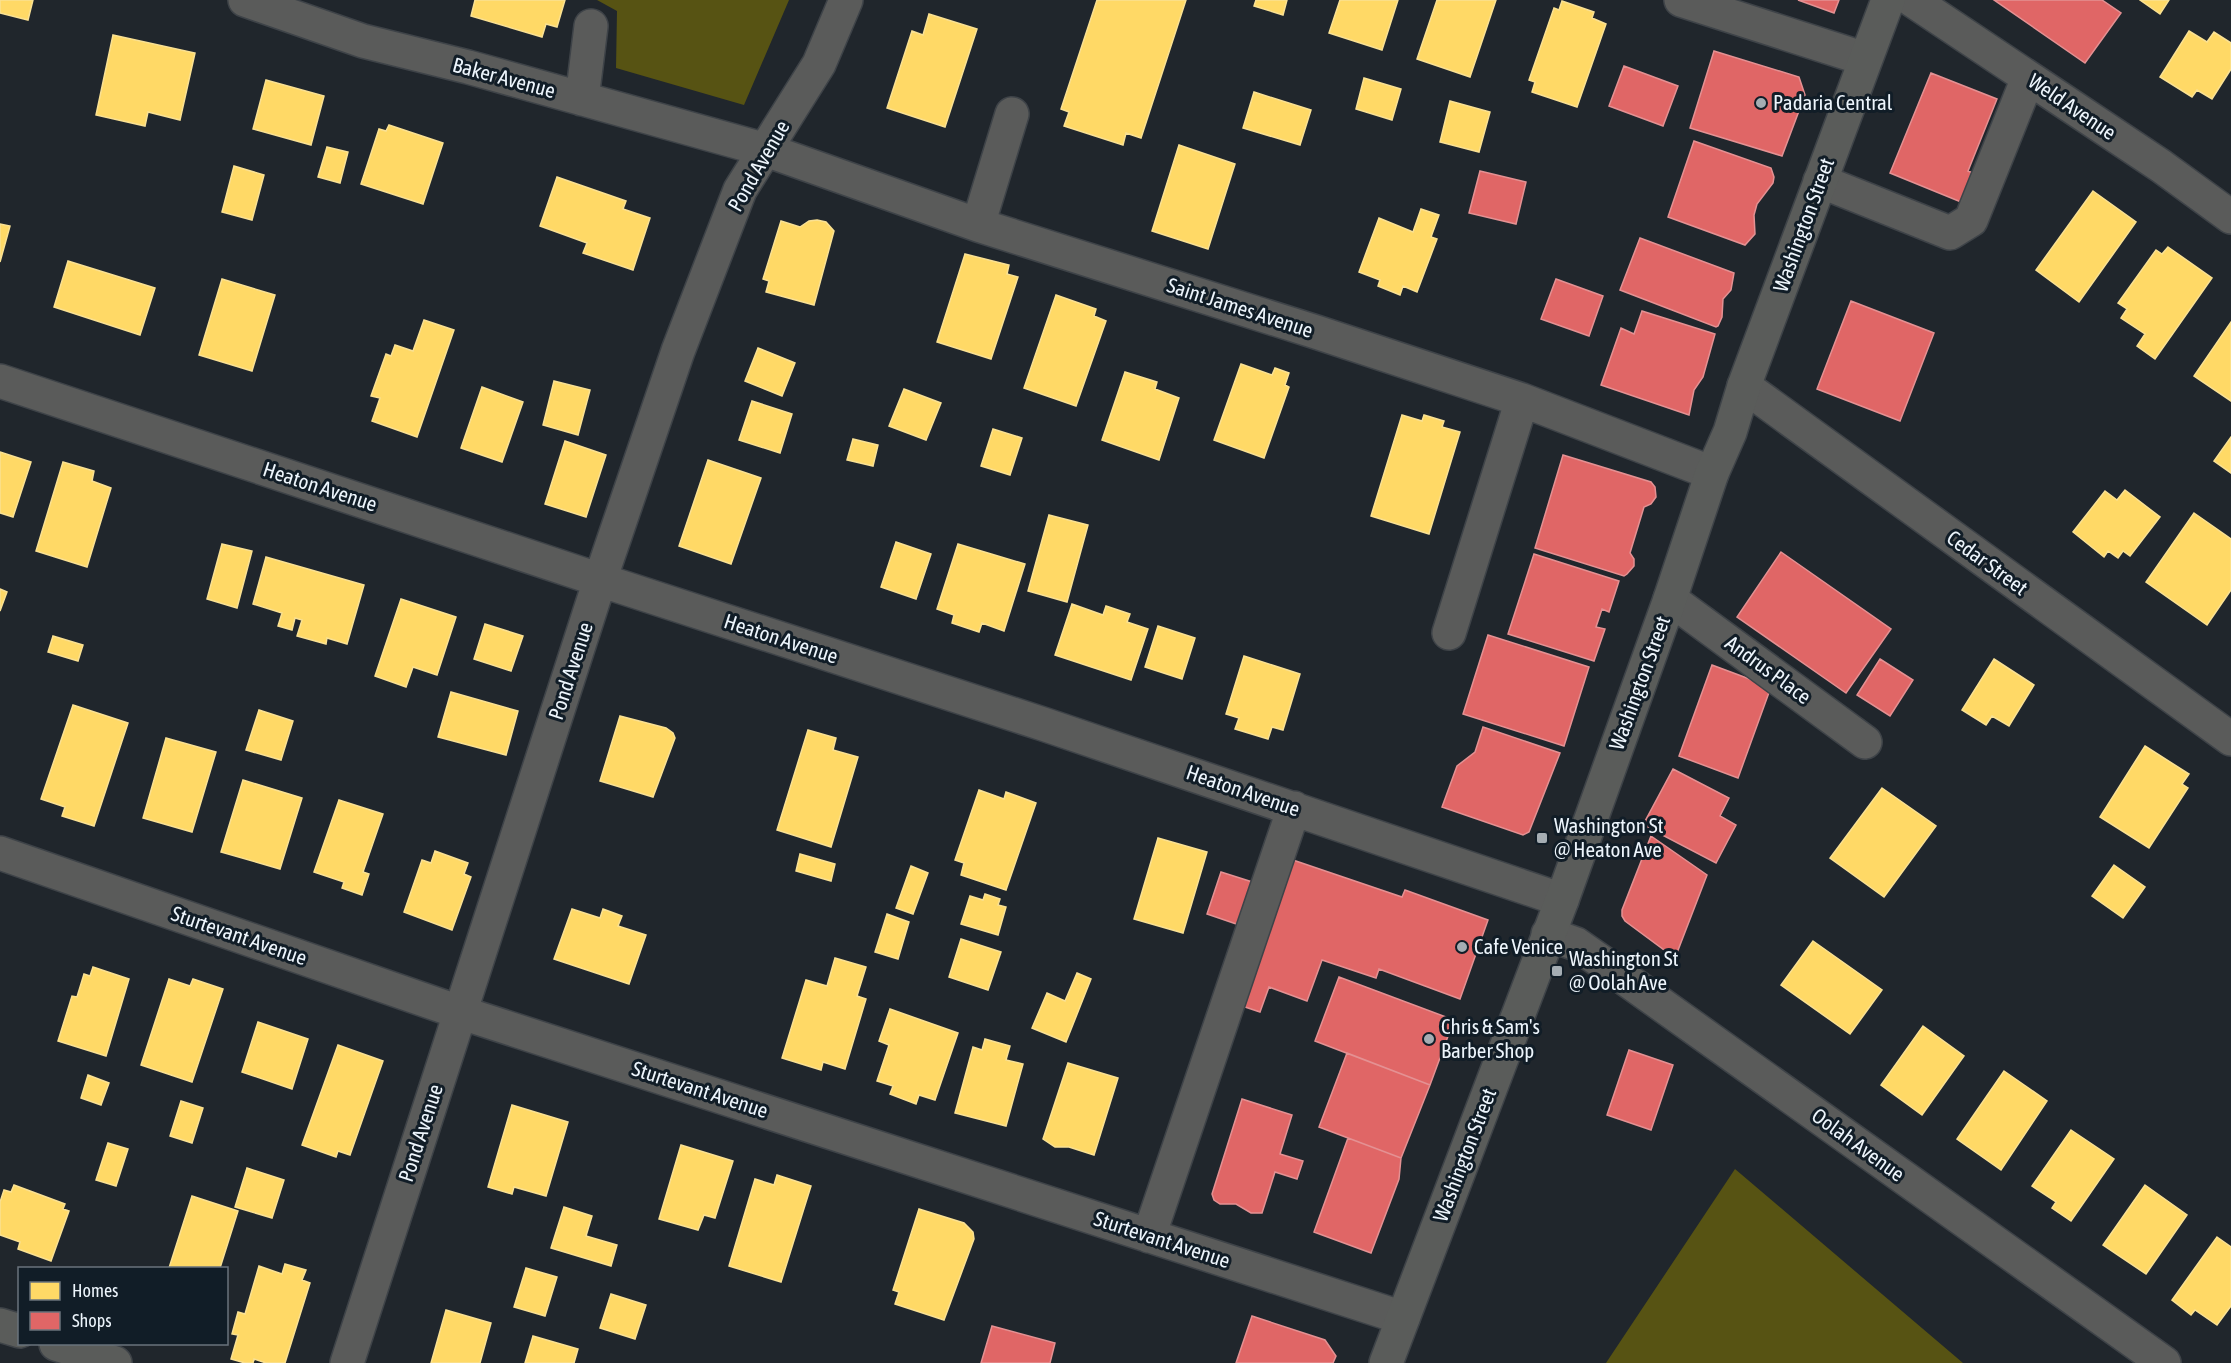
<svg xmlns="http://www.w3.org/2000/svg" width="2231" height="1363" viewBox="0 0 2231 1363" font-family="'Asap Condensed',sans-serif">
<rect width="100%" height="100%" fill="#20262c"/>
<path fill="#575313" d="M 597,0 L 789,0 L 744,105 L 616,68 L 617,11 Z
M 1735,1169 L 1963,1363 L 1606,1363 Z"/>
<path fill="#ffd966" stroke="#fae193" stroke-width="1.5" d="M 0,0 L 33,0 L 28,20 L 0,13 Z
M 475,0 L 565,0 L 557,27 L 546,24 L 542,37 L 471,16 Z
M 1097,0 L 1186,0 L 1141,138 L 1126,133 L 1123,145 L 1064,126 L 1069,112 L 1061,109 Z
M 1256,0 L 1287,0 L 1283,15 L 1254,6 Z
M 1340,0 L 1398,0 L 1382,50 L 1329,33 Z
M 1437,0 L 1496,0 L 1470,77 L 1417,59 Z
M 2140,0 L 2169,0 L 2160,14 Z
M 1562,1 L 1594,12 L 1592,18 L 1606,24 L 1577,107 L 1532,92 L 1535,82 L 1529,80 L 1554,8 L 1559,10 Z
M 929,14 L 977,29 L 945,127 L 887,108 L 912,31 L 923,35 Z
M 2189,31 L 2207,42 L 2214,32 L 2231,43 L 2231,69 L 2212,99 L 2197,90 L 2192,97 L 2160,77 Z
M 113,35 L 195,53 L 180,120 L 148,112 L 145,126 L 96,115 Z
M 1364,78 L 1401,89 L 1392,120 L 1356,109 Z
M 266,80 L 324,96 L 311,145 L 253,129 Z
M 1254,92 L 1311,110 L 1300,145 L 1243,128 Z
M 1450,101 L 1490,112 L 1479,152 L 1440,142 Z
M 389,125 L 443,143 L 423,204 L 361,184 L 379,129 L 386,131 Z
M 1179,145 L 1235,164 L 1208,249 L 1152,231 Z
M 327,147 L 348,152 L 340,183 L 318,177 Z
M 234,166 L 264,175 L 252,220 L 222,212 Z
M 557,177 L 626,201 L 623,209 L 650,218 L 633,270 L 583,253 L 587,243 L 540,226 Z
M 2093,191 L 2136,222 L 2079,302 L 2036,270 Z
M 1421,209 L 1439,215 L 1431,237 L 1437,239 L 1417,292 L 1403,286 L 1400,295 L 1378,286 L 1380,280 L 1359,272 L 1379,218 L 1413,232 Z
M 817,220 L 826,222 L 834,231 L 814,305 L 766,292 L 769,281 L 763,279 L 781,221 L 800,227 L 809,221 Z
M 0,224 L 10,226 L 0,262 Z
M 2168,247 L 2212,278 L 2155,359 L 2137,346 L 2145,334 L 2121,318 L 2127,309 L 2118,303 L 2156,250 L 2162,254 Z
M 965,254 L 1009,265 L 1007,274 L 1018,277 L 991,359 L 937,342 Z
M 68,261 L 155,288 L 140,335 L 54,307 Z
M 222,279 L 275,295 L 252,371 L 199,355 Z
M 1056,295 L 1096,309 L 1094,316 L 1106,321 L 1076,406 L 1024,388 Z
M 424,320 L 454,330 L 417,437 L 372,421 L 380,398 L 371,396 L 386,354 L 391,356 L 395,345 L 413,351 Z
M 2231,322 L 2231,401 L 2194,376 Z
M 758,348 L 795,363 L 782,396 L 745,381 Z
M 1241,364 L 1272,375 L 1275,368 L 1289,373 L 1285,385 L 1289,387 L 1264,458 L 1214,440 Z
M 1125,372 L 1157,382 L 1155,389 L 1179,398 L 1159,460 L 1102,440 Z
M 554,381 L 590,390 L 578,435 L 543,425 Z
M 482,387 L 523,402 L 502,462 L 461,448 Z
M 904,389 L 941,403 L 926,440 L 889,426 Z
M 752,401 L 792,414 L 780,453 L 739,440 Z
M 1402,415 L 1422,421 L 1424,415 L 1444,421 L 1442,427 L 1460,432 L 1429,534 L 1371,516 Z
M 993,429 L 1022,438 L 1010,475 L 981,466 Z
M 2231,437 L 2231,473 L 2214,461 Z
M 853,439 L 878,445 L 873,466 L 847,460 Z
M 565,441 L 606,455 L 586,517 L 545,504 Z
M 0,452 L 31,462 L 13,517 L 0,513 Z
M 708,460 L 761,478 L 731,564 L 679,546 Z
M 63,462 L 94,471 L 92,481 L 111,488 L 87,567 L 36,551 Z
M 2125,490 L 2160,517 L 2130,556 L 2123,551 L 2118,558 L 2108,551 L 2104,557 L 2073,532 L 2105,491 L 2117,500 Z
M 2194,513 L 2231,539 L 2231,590 L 2207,625 L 2146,582 Z
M 1049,515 L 1088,525 L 1067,602 L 1028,591 Z
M 896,542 L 931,554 L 916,599 L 881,587 Z
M 222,544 L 252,551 L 237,608 L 207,599 Z
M 958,544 L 1025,564 L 1004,631 L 982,623 L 979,632 L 952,623 L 954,615 L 937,609 Z
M 266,557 L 364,585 L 347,644 L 327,638 L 326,644 L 297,636 L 302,620 L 295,618 L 292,630 L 278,626 L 282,613 L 253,604 Z
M 0,589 L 7,592 L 0,611 Z
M 401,599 L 456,617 L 437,675 L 413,667 L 406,687 L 375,676 Z
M 1072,604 L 1103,615 L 1106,606 L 1130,614 L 1127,622 L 1148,629 L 1131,680 L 1055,655 Z
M 485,624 L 523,636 L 511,671 L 474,659 Z
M 1158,626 L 1195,638 L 1182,679 L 1145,667 Z
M 53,636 L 83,645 L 78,661 L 48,652 Z
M 1244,656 L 1300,674 L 1283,730 L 1272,727 L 1268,739 L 1235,729 L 1239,718 L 1226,714 Z
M 1994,659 L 2034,685 L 2009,726 L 1992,716 L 1986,725 L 1962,710 Z
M 451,692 L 518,711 L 506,755 L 438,737 Z
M 73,705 L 128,723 L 94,826 L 62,816 L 65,807 L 41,799 Z
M 259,710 L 293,721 L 281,760 L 246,750 Z
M 620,716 L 666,728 L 673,733 L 675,738 L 653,797 L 600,781 Z
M 808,730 L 836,738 L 833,750 L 858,757 L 831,847 L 777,830 Z
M 166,738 L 216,752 L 192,832 L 143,818 Z
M 2145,746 L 2189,774 L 2182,784 L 2188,788 L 2149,848 L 2100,817 Z
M 243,780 L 302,798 L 280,869 L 221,852 Z
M 1882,788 L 1936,826 L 1884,897 L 1830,858 Z
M 979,790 L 1004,799 L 1006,792 L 1036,803 L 1006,890 L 961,875 L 964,863 L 955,860 Z
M 339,800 L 383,814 L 363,872 L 369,874 L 362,895 L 342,888 L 344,882 L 314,872 Z
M 1158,838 L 1207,852 L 1183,933 L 1134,919 Z
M 435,851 L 468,863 L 464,874 L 471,877 L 452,930 L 404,912 L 422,860 L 431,863 Z
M 800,854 L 835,864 L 831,881 L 796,871 Z
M 2114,865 L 2145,887 L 2123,918 L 2092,896 Z
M 911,866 L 928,873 L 913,914 L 896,908 Z
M 985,894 L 1000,899 L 998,905 L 1006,907 L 998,935 L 961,924 L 970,896 L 983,900 Z
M 572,909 L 600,918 L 603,909 L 622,916 L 618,926 L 646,935 L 629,984 L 554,959 Z
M 887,914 L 909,922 L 898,959 L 875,952 Z
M 961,939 L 1001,952 L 988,990 L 949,977 Z
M 1813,941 L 1882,990 L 1850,1034 L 1781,985 Z
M 835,958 L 866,967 L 857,996 L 866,999 L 845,1069 L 823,1062 L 821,1070 L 782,1058 L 806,980 L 827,986 Z
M 93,967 L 129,979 L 106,1056 L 58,1041 L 72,996 L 77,997 L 84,974 L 90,976 Z
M 1077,973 L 1091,979 L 1066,1042 L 1032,1028 L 1047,993 L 1065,1001 Z
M 169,979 L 190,986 L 193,979 L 223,989 L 192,1082 L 141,1065 Z
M 890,1009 L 958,1033 L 935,1100 L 919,1095 L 916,1104 L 890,1094 L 893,1086 L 877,1081 L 889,1045 L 879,1041 Z
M 258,1022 L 308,1039 L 292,1089 L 242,1072 Z
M 1923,1026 L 1964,1056 L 1922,1115 L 1881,1085 Z
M 985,1039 L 1010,1046 L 1006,1060 L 1023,1064 L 1006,1126 L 955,1113 L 973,1047 L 982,1050 Z
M 338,1045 L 383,1061 L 350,1155 L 338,1151 L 336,1157 L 302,1145 Z
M 1068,1063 L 1118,1078 L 1094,1155 L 1069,1147 L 1055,1147 L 1043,1139 Z
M 2004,1071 L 2047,1101 L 2001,1170 L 1957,1139 Z
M 88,1075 L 109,1083 L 101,1105 L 81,1098 Z
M 181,1101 L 203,1108 L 192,1143 L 170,1136 Z
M 512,1105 L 568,1122 L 546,1196 L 514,1187 L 512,1194 L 488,1187 Z
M 2071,1130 L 2114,1159 L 2071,1221 L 2052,1208 L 2056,1202 L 2032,1186 Z
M 108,1143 L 128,1149 L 116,1186 L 96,1180 Z
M 681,1145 L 733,1161 L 715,1218 L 704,1215 L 698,1230 L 659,1219 Z
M 247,1168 L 284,1180 L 272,1218 L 235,1207 Z
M 777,1175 L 811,1186 L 781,1282 L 729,1266 L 755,1179 L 774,1185 Z
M 14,1185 L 65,1204 L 63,1209 L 69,1211 L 51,1261 L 18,1249 L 20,1242 L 0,1235 L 0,1202 L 4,1190 L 11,1192 Z
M 2145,1185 L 2187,1215 L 2146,1274 L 2103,1245 Z
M 192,1196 L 238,1211 L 220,1268 L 169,1268 Z
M 564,1207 L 592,1216 L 586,1236 L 617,1245 L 611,1266 L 551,1248 Z
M 919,1209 L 964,1223 L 973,1232 L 974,1239 L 944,1320 L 895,1304 L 899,1292 L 893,1290 Z
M 2217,1237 L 2231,1247 L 2231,1306 L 2217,1325 L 2195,1310 L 2191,1315 L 2172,1300 Z
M 285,1264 L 306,1270 L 302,1280 L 310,1283 L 285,1363 L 266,1363 L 254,1359 L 253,1363 L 245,1363 L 231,1359 L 238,1335 L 232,1334 L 238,1312 L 245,1314 L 259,1266 L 282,1274 Z
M 526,1268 L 557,1277 L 545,1316 L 514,1307 Z
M 611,1294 L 646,1305 L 635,1339 L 600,1328 Z
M 446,1310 L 491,1323 L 480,1363 L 431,1363 Z
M 533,1336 L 578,1349 L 574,1363 L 525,1363 Z"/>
<path fill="#e06666" stroke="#e49193" stroke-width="1.5" d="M 1798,0 L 1839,0 L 1834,13 Z
M 1994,0 L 2102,0 L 2121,13 L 2085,63 Z
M 1714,51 L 1799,77 L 1805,95 L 1782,156 L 1690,128 Z
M 1624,66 L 1678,86 L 1663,126 L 1609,106 Z
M 1931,73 L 1997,99 L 1968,171 L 1973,173 L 1961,202 L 1890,173 Z
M 1694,141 L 1771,168 L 1774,177 L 1773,183 L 1757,204 L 1754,215 L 1755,234 L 1745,245 L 1668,217 Z
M 1480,171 L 1526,182 L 1516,224 L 1469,213 Z
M 1640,238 L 1734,273 L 1731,290 L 1723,299 L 1722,317 L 1718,326 L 1716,327 L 1620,290 Z
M 1556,279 L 1603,296 L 1589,336 L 1541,319 Z
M 1851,301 L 1934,333 L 1900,421 L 1817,389 Z
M 1642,311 L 1715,334 L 1703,377 L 1694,390 L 1689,415 L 1601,385 L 1621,328 L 1634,334 Z
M 1563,455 L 1651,482 L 1655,487 L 1656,497 L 1651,504 L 1644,507 L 1630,553 L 1634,559 L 1634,566 L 1627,574 L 1624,576 L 1535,548 Z
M 1781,552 L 1891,629 L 1846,693 L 1737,617 Z
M 1534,554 L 1619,581 L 1609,612 L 1602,609 L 1596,627 L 1605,629 L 1594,661 L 1508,634 Z
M 1488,635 L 1589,667 L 1564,746 L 1463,714 Z
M 1880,659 L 1913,680 L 1890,716 L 1857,695 Z
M 1712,665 L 1771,687 L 1738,778 L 1679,756 Z
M 1483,727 L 1560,753 L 1529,832 L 1523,835 L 1442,807 L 1457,766 L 1475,752 Z
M 1673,769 L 1729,798 L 1720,816 L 1736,825 L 1716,863 L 1643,825 Z
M 1651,836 L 1707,875 L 1675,958 L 1625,921 L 1622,916 L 1622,910 Z
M 1290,859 L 1402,897 L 1405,890 L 1488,920 L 1460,999 L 1379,969 L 1376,978 L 1322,960 L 1307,1001 L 1269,987 L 1260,1012 L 1239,1005 Z
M 1221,872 L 1262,885 L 1248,928 L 1207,914 Z
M 1339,977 L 1454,1020 L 1430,1085 L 1315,1041 Z
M 1629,1050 L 1673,1065 L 1651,1130 L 1607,1115 Z
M 1347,1053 L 1430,1085 L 1401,1158 L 1319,1127 Z
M 1242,1099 L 1292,1115 L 1280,1154 L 1303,1161 L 1297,1179 L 1275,1172 L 1262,1213 L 1251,1213 L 1236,1204 L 1220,1204 L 1214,1200 L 1212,1194 Z
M 1348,1138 L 1401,1158 L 1399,1179 L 1371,1253 L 1314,1232 Z
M 1252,1316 L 1325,1340 L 1336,1356 L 1333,1363 L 1236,1363 Z
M 992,1326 L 1055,1343 L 1050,1363 L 981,1363 Z"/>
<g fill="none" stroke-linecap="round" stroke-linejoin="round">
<g stroke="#3e4348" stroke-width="36">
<path id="minor" d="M 245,0 L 363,41 L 468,67 L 766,150 L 978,225 L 1316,332 L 1522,400 L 1712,473
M 1681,0 L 1865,59
M 1912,0 L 2161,166 L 2231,217
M 582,99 L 591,26
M 1820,181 L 1950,233 L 1971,220 L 2028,78
M 978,225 L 1012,114
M 0,381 L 600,580 L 1043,724 L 1562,900
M 1744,386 L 2231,739
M 1670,599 L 1865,742
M 1449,633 L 1522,400
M 0,853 L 459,1012 L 1403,1318
M 1548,934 L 1576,944 L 1599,960 L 2164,1363
M 1149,1236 L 1294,808
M 347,1363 L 600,580 L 678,351 L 740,190 L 819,64 L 846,0"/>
</g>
<g stroke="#3e4348" stroke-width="36">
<path id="major" d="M 0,1325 L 20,1331
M 56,1344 L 115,1363
M 1386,1363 L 1562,900 L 1670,599 L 1712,473 L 1730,432 L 1744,386 L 1888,0"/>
</g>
<use href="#minor" stroke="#5a5b5a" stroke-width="33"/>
<use href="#major" stroke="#5a5c5a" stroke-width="33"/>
</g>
<g fill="#a5adb3" stroke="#111d27" stroke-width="2">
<circle cx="1761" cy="103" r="6"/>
<rect x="1536" y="832" width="12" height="12" rx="3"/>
<circle cx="1462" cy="947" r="6"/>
<rect x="1551" y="965" width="12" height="12" rx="3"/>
<circle cx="1429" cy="1039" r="6"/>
</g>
<g text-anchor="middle" stroke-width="6" stroke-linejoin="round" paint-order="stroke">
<g font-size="21" fill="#edf5fc" stroke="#111d27">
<text transform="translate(504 78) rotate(15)" y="7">Baker Avenue</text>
<text transform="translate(2072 107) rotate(34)" y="7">Weld Avenue</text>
<text transform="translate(759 166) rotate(-60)" y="7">Pond Avenue</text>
<text transform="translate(1804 225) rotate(-70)" y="7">Washington Street</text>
<text transform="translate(1240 308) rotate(18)" y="7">Saint James Avenue</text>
<text transform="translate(320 487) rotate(18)" y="7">Heaton Avenue</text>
<text transform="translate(1987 563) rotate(36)" y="7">Cedar Street</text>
<text transform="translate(781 639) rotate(18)" y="7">Heaton Avenue</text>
<text transform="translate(1768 670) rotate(36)" y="7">Andrus Place</text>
<text transform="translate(571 671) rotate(-72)" y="7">Pond Avenue</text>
<text transform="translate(1640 683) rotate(-70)" y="7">Washington Street</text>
<text transform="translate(1243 791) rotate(19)" y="7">Heaton Avenue</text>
<text transform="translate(239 936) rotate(19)" y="7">Sturtevant Avenue</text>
<text transform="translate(700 1090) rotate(18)" y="7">Sturtevant Avenue</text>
<text transform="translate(421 1133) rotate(-72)" y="7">Pond Avenue</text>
<text transform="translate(1858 1145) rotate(36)" y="7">Oolah Avenue</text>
<text transform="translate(1465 1155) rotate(-69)" y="7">Washington Street</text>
<text transform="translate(1162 1240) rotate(18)" y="7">Sturtevant Avenue</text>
</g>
<g font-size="21" fill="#edf5fc" stroke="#111d27" text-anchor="start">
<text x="1773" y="110">Padaria Central</text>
<text x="1554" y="833">Washington St<tspan x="1554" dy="24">@ Heaton Ave</tspan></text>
<text x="1474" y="954">Cafe Venice</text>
<text x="1569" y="966">Washington St<tspan x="1569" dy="24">@ Oolah Ave</tspan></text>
<text x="1441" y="1034">Chris &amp; Sam's<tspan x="1441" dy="24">Barber Shop</tspan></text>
</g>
</g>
<rect x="18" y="1267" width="210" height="78" fill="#111d27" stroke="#69737c" stroke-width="1.5"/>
<rect x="30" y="1282" width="30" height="18" fill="#ffd966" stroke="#69737c" stroke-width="1.5"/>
<text x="72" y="1297" font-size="18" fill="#edf5fc">Homes</text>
<rect x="30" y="1312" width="30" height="18" fill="#e06666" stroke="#69737c" stroke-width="1.5"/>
<text x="72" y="1327" font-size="18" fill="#edf5fc">Shops</text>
</svg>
